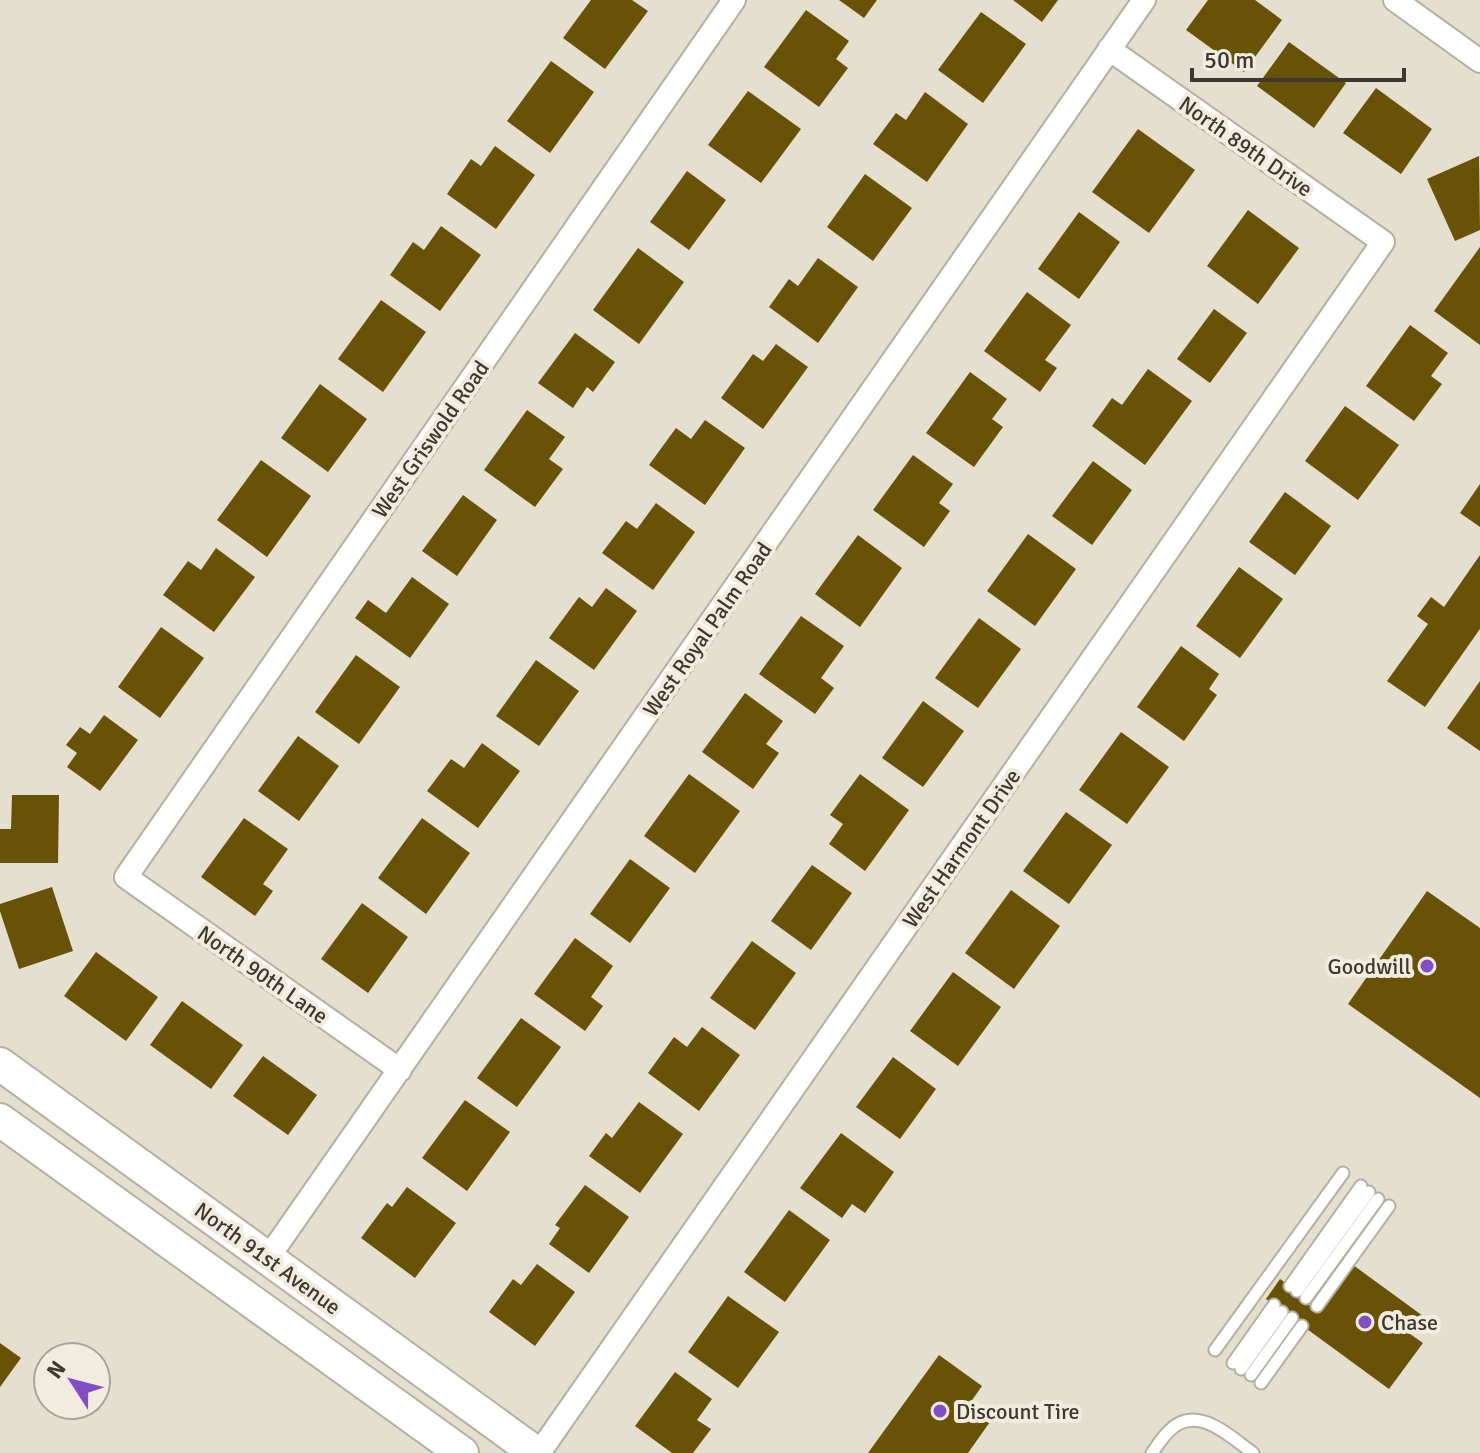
<svg xmlns="http://www.w3.org/2000/svg" width="1480" height="1453" viewBox="0 0 1480 1453" font-family="Signika,sans-serif">
<rect width="100%" height="100%" fill="#e4dfcf"/>
<path fill="#685206" d="M 591,0 L 632,0 L 648,11 L 605,69 L 563,38 Z
M 839,0 L 877,0 L 864,18 Z
M 1013,0 L 1058,0 L 1042,22 Z
M 1208,0 L 1255,0 L 1282,20 L 1244,72 L 1186,30 Z
M 806,10 L 849,41 L 836,59 L 848,68 L 819,107 L 764,67 Z
M 981,12 L 1026,44 L 983,103 L 938,70 Z
M 1289,42 L 1346,83 L 1314,128 L 1257,86 Z
M 551,61 L 594,92 L 550,153 L 507,121 Z
M 1376,88 L 1432,129 L 1401,174 L 1343,133 Z
M 748,91 L 801,129 L 761,183 L 708,145 Z
M 925,92 L 968,124 L 927,182 L 873,144 L 896,113 L 906,120 Z
M 1138,129 L 1195,170 L 1149,233 L 1092,192 Z
M 495,146 L 535,175 L 496,229 L 447,194 L 471,159 L 481,166 Z
M 1479,156 L 1480,230 L 1455,241 L 1427,179 Z
M 687,171 L 726,200 L 689,250 L 650,222 Z
M 865,174 L 912,208 L 873,261 L 827,227 Z
M 1248,210 L 1299,248 L 1258,304 L 1207,266 Z
M 1079,212 L 1120,242 L 1079,299 L 1038,269 Z
M 441,226 L 481,255 L 440,311 L 390,275 L 413,242 L 424,250 Z
M 1480,247 L 1480,345 L 1434,311 Z
M 638,248 L 684,282 L 639,344 L 593,310 Z
M 818,258 L 858,287 L 818,343 L 769,307 L 789,279 L 798,286 Z
M 1027,292 L 1071,325 L 1045,360 L 1057,368 L 1040,392 L 984,351 Z
M 381,300 L 426,332 L 383,392 L 338,359 Z
M 1214,309 L 1247,333 L 1210,383 L 1177,359 Z
M 1410,325 L 1448,353 L 1431,376 L 1442,384 L 1414,421 L 1366,386 Z
M 575,333 L 615,362 L 593,392 L 587,387 L 573,408 L 538,383 Z
M 776,344 L 808,367 L 763,429 L 721,398 L 753,354 L 763,361 Z
M 1148,369 L 1192,401 L 1145,465 L 1092,426 L 1112,398 L 1122,405 Z
M 970,372 L 1007,399 L 992,419 L 1003,427 L 974,467 L 926,433 Z
M 320,384 L 367,419 L 328,472 L 281,438 Z
M 1345,406 L 1399,445 L 1358,500 L 1305,461 Z
M 527,410 L 565,437 L 549,459 L 563,469 L 535,507 L 484,470 Z
M 705,420 L 745,448 L 705,505 L 649,465 L 676,428 L 691,439 Z
M 913,455 L 953,484 L 939,503 L 950,511 L 924,547 L 873,510 Z
M 261,460 L 311,496 L 267,557 L 217,520 Z
M 1093,461 L 1132,490 L 1092,545 L 1052,516 Z
M 1480,484 L 1480,527 L 1460,513 Z
M 1285,492 L 1331,526 L 1295,575 L 1249,542 Z
M 463,495 L 497,520 L 457,576 L 422,551 Z
M 656,503 L 695,532 L 653,590 L 602,553 L 626,521 L 637,529 Z
M 1028,534 L 1076,569 L 1035,626 L 987,591 Z
M 858,535 L 902,568 L 860,627 L 815,594 Z
M 216,548 L 255,577 L 214,632 L 163,595 L 188,561 L 201,570 Z
M 1480,555 L 1480,629 L 1425,707 L 1387,681 L 1428,624 L 1417,616 L 1431,597 L 1444,607 Z
M 1239,567 L 1283,599 L 1240,658 L 1196,626 Z
M 412,577 L 449,604 L 410,658 L 355,618 L 368,600 L 386,613 Z
M 606,588 L 637,611 L 594,670 L 549,638 L 579,597 L 592,607 Z
M 801,616 L 844,646 L 821,678 L 834,688 L 815,714 L 759,674 Z
M 979,618 L 1021,649 L 978,708 L 935,678 Z
M 161,627 L 204,658 L 160,718 L 118,687 Z
M 1181,646 L 1219,674 L 1209,689 L 1217,695 L 1184,741 L 1137,707 Z
M 356,655 L 400,687 L 359,744 L 315,712 Z
M 536,660 L 579,691 L 539,746 L 496,716 Z
M 1480,681 L 1480,751 L 1447,728 Z
M 745,693 L 783,721 L 766,744 L 779,753 L 753,789 L 702,752 Z
M 923,701 L 964,731 L 923,787 L 882,758 Z
M 104,715 L 138,740 L 100,791 L 67,767 L 77,753 L 66,745 L 80,727 L 90,734 Z
M 1121,732 L 1169,767 L 1127,824 L 1079,790 Z
M 298,736 L 339,766 L 299,821 L 258,791 Z
M 482,743 L 520,771 L 478,828 L 427,791 L 451,759 L 464,768 Z
M 689,774 L 740,811 L 695,873 L 644,836 Z
M 860,774 L 909,810 L 865,871 L 829,844 L 843,824 L 830,815 Z
M 12,795 L 59,795 L 58,863 L 0,863 L 0,829 L 11,829 Z
M 1066,812 L 1112,845 L 1069,904 L 1023,871 Z
M 244,818 L 288,849 L 263,884 L 273,891 L 255,916 L 201,877 Z
M 422,818 L 470,853 L 426,914 L 378,878 Z
M 630,859 L 670,888 L 630,943 L 590,914 Z
M 812,865 L 852,893 L 811,950 L 771,921 Z
M 52,887 L 73,951 L 19,969 L 0,911 L 0,904 Z
M 1011,890 L 1060,926 L 1014,989 L 965,953 Z
M 1427,891 L 1480,928 L 1480,1098 L 1348,1004 Z
M 362,903 L 408,937 L 368,993 L 321,959 Z
M 575,938 L 613,966 L 591,997 L 603,1006 L 585,1031 L 534,994 Z
M 752,941 L 796,973 L 755,1030 L 710,998 Z
M 96,952 L 158,997 L 126,1041 L 64,996 Z
M 953,972 L 1001,1007 L 958,1066 L 910,1031 Z
M 182,1001 L 243,1045 L 211,1089 L 150,1045 Z
M 521,1018 L 561,1047 L 517,1107 L 477,1078 Z
M 702,1027 L 740,1055 L 699,1111 L 648,1073 L 674,1037 L 687,1047 Z
M 263,1056 L 317,1095 L 288,1135 L 233,1096 Z
M 893,1057 L 936,1089 L 900,1139 L 856,1107 Z
M 465,1100 L 510,1132 L 467,1191 L 422,1158 Z
M 639,1102 L 683,1134 L 640,1193 L 589,1156 L 606,1133 L 612,1138 Z
M 841,1133 L 894,1172 L 865,1213 L 852,1204 L 842,1218 L 800,1188 Z
M 585,1185 L 629,1217 L 589,1273 L 549,1244 L 560,1228 L 555,1225 Z
M 407,1187 L 456,1223 L 415,1278 L 361,1238 L 387,1203 L 392,1207 Z
M 789,1210 L 830,1240 L 785,1302 L 744,1272 Z
M 537,1264 L 575,1292 L 535,1346 L 489,1312 L 513,1279 L 521,1285 Z
M 1353,1265 L 1423,1316 L 1410,1334 L 1423,1343 L 1389,1389 L 1266,1299 L 1280,1279 L 1321,1309 Z
M 728,1296 L 779,1332 L 738,1388 L 688,1352 Z
M 0,1343 L 21,1358 L 0,1387 Z
M 939,1355 L 982,1386 L 970,1403 L 992,1419 L 968,1453 L 868,1453 Z
M 675,1372 L 712,1399 L 697,1420 L 711,1429 L 693,1453 L 672,1453 L 635,1426 Z"/>
<g fill="none" stroke-linecap="round" stroke-linejoin="round">
<g stroke="#b5afa1" stroke-width="15">
<path id="lane" d="M 1290,1286 L 1361,1186
M 1297,1291 L 1369,1192
M 1306,1298 L 1378,1199
M 1317,1306 L 1389,1206
M 1215,1350 L 1343,1173
M 1233,1363 L 1274,1305
M 1241,1369 L 1282,1312
M 1251,1375 L 1292,1318
M 1261,1383 L 1302,1326
M 1152,1453 C 1157,1446 1162,1438 1168,1432 C 1196,1402 1229,1436 1253,1453"/>
</g>
<g stroke="#b5afa1" stroke-width="26">
<path id="street" d="M 1395,0 L 1480,61
M 400,1070 L 126,877 L 734,0
M 268,1258 L 1144,0
M 539,1453 L 1383,242 L 1109,49"/>
</g>
<g stroke="#b5afa1" stroke-width="36">
<path id="secondary" d="M 0,1064 L 536,1453
M 0,1120 L 462,1453"/>
</g>
<use href="#lane" stroke="#fff" stroke-width="11"/>
<use href="#street" stroke="#fff" stroke-width="22"/>
<use href="#secondary" stroke="#fff" stroke-width="32"/>
</g>
<g fill="#824dc5" stroke="#f1ecdd" stroke-width="3">
<circle cx="1427" cy="966" r="8"/>
<circle cx="1365" cy="1322" r="8"/>
<circle cx="940" cy="1411" r="8"/>
</g>
<g text-anchor="middle" stroke-width="8" stroke-linejoin="round" paint-order="stroke">
<g font-size="22" fill="#3c3933" stroke="#f1ecdd">
<text transform="translate(1246 146) rotate(35)" y="8">North 89th Drive</text>
<text transform="translate(430 439) rotate(-55)" y="8">West Griswold Road</text>
<text transform="translate(707 629) rotate(-55)" y="8">West Royal Palm Road</text>
<text transform="translate(961 848) rotate(-55)" y="8">West Harmont Drive</text>
<text transform="translate(263 974) rotate(35)" y="8">North 90th Lane</text>
<text transform="translate(268 1258) rotate(36)" y="8">North 91st Avenue</text>
</g>
<g font-size="22" fill="#3c3933" stroke="#f1ecdd" text-anchor="start">
<text x="1411" y="974" text-anchor="end">Goodwill</text>
<text x="1381" y="1330">Chase</text>
<text x="956" y="1419">Discount Tire</text>
</g>
</g>
<g transform="translate(72 1381) rotate(306)"><circle r="38" fill="#f1ecdd" stroke="#a9a499" stroke-width="2"/>
<path d="M0-6L14 30L0 20L-14 30Z" fill="#824dc5"/>
<text y="-12" font-size="22" font-weight="bold" text-anchor="middle" fill="#3c3933">N</text>
</g>
<path d="M1192 68v12h212v-12" fill="none" stroke="#3c3933" stroke-width="4"/>
<text x="1204" y="68" font-size="24" fill="#3c3933" stroke="#f1ecdd" stroke-width="6" paint-order="stroke">50 m</text>
</svg>
